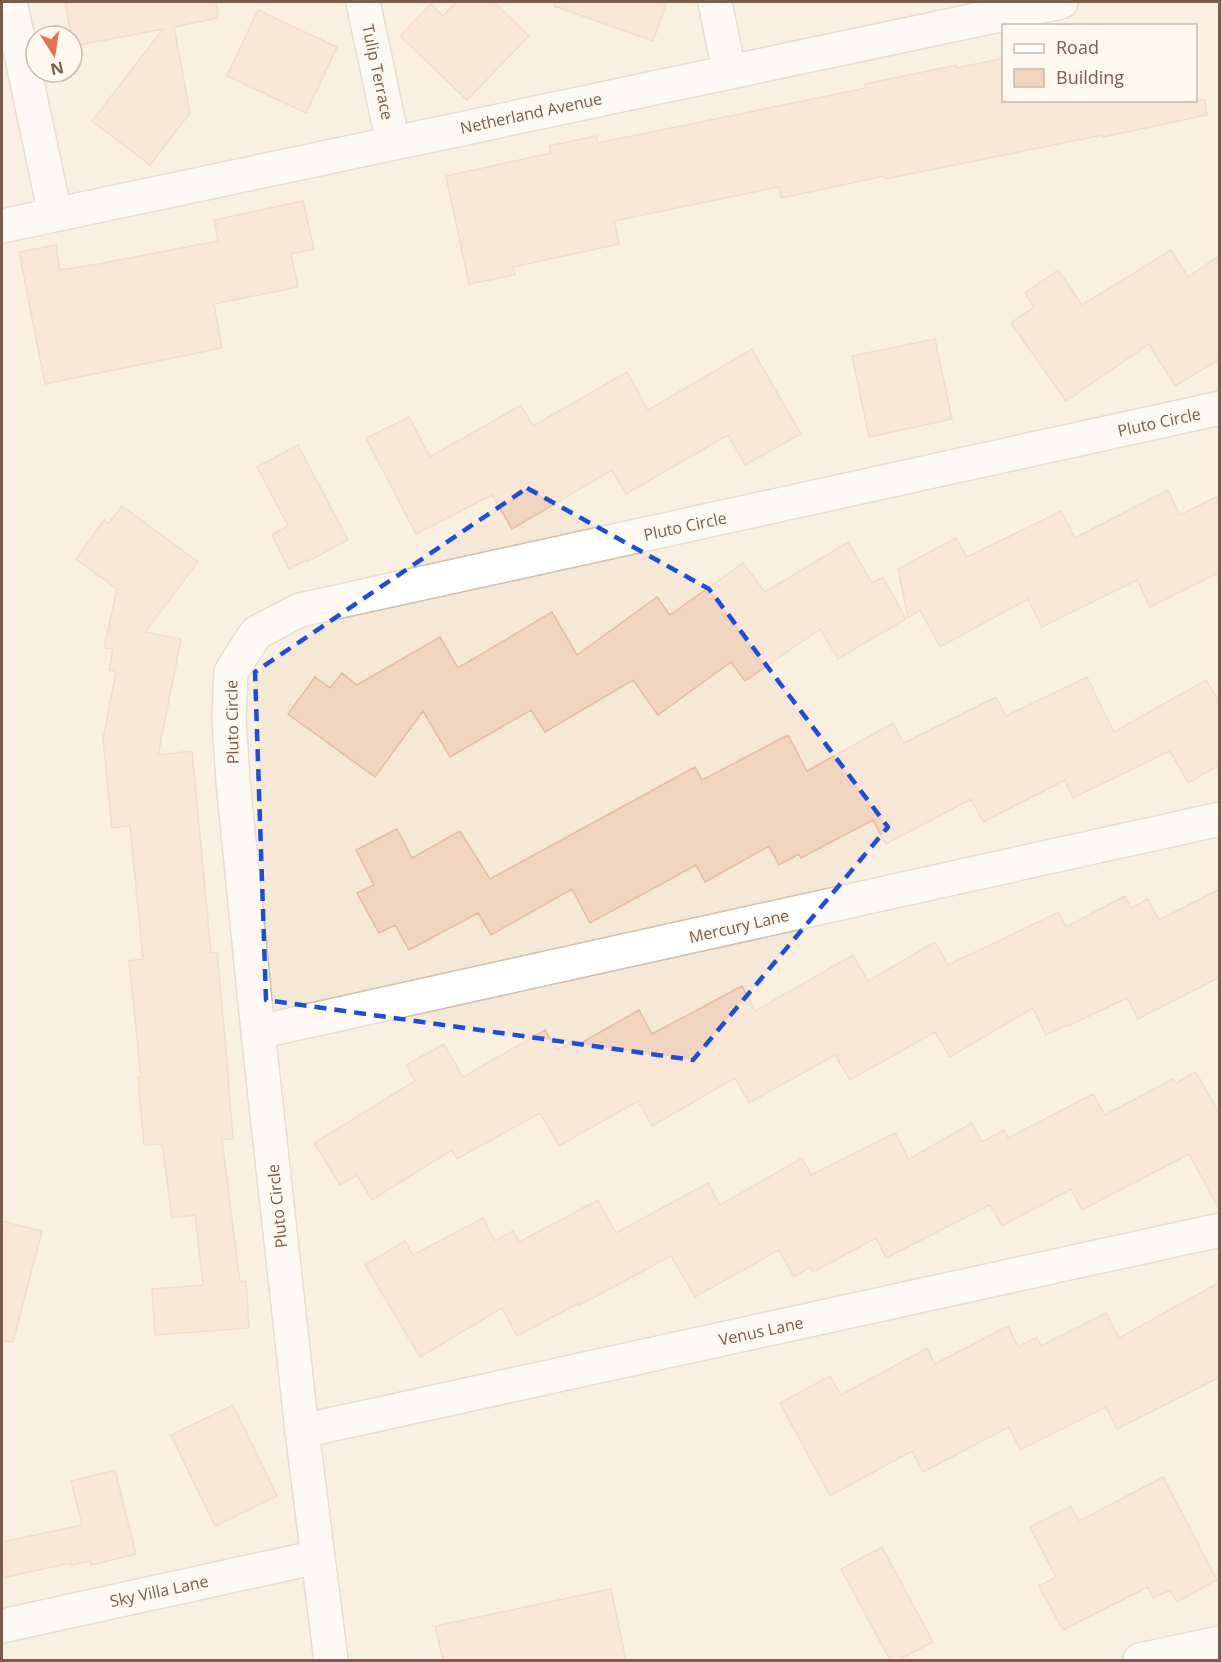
<svg xmlns="http://www.w3.org/2000/svg" width="1221" height="1662" viewBox="0 0 1221 1662" font-family="'Open Sans',sans-serif">
<rect width="100%" height="100%" fill="#fdf5e9"/>
<path fill="#f5e8d7" fill-rule="evenodd" d="M 2,2 L 1219,2 L 1219,1660 L 2,1660 ZM 1004,26 L 1196,26 L 1196,100 L 1004,100 ZM 36,36 L 72,36 L 72,72 L 36,72 Z"/>
<path fill="#f2d5c1" stroke="#e5bca1" stroke-width="1.5" d="M 65,2 L 216,2 L 218,18 L 174,27 L 190,113 L 150,165 L 92,121 L 163,29 L 73,46 Z
M 456,2 L 494,2 L 529,36 L 467,100 L 400,36 L 431,4 L 443,16 Z
M 555,2 L 667,2 L 653,41 L 554,6 Z
M 258,10 L 337,47 L 306,113 L 227,76 Z
M 1004,58 L 1004,100 L 1205,100 L 1207,115 L 1103,137 L 1103,135 L 885,179 L 884,176 L 781,198 L 779,187 L 614,221 L 619,244 L 513,267 L 515,275 L 469,284 L 446,176 L 551,153 L 549,146 L 596,136 L 598,143 L 866,88 L 865,84 L 956,65 L 957,68 Z
M 303,201 L 314,249 L 291,254 L 298,287 L 214,304 L 222,348 L 45,384 L 19,252 L 56,245 L 60,270 L 98,264 L 218,241 L 214,220 Z
M 1171,250 L 1188,277 L 1220,255 L 1220,359 L 1175,386 L 1149,344 L 1066,401 L 1011,323 L 1034,307 L 1025,293 L 1058,270 L 1082,305 Z
M 935,339 L 952,419 L 869,437 L 852,356 Z
M 752,349 L 801,434 L 745,465 L 728,435 L 626,494 L 612,470 L 512,529 L 492,495 L 416,534 L 366,438 L 409,417 L 430,457 L 521,405 L 533,426 L 627,372 L 648,410 Z
M 298,445 L 348,540 L 307,562 L 306,560 L 289,569 L 272,535 L 288,526 L 257,467 Z
M 1168,490 L 1180,515 L 1220,495 L 1220,572 L 1150,607 L 1137,580 L 1042,627 L 1028,599 L 940,647 L 920,610 L 908,618 L 898,569 L 956,538 L 967,557 L 1061,511 L 1075,538 Z
M 122,506 L 198,562 L 145,632 L 181,639 L 158,755 L 192,751 L 211,953 L 217,952 L 225,1039 L 233,1139 L 222,1139 L 240,1282 L 246,1281 L 249,1328 L 155,1335 L 152,1289 L 203,1285 L 195,1215 L 172,1218 L 162,1144 L 144,1145 L 138,1077 L 141,1077 L 129,961 L 143,959 L 130,826 L 112,828 L 103,740 L 116,671 L 109,670 L 113,649 L 104,648 L 117,589 L 76,559 L 104,520 L 108,524 Z
M 848,542 L 872,583 L 883,577 L 906,619 L 838,659 L 820,629 L 745,681 L 731,662 L 658,715 L 633,680 L 545,732 L 531,710 L 450,757 L 423,711 L 375,777 L 288,714 L 315,677 L 330,688 L 342,673 L 357,685 L 440,637 L 458,668 L 552,612 L 577,655 L 657,597 L 670,615 L 743,563 L 765,592 Z
M 1087,677 L 1114,732 L 1206,680 L 1220,703 L 1220,765 L 1188,783 L 1170,751 L 1073,798 L 1065,780 L 983,822 L 971,799 L 886,844 L 873,820 L 801,858 L 799,854 L 779,865 L 769,846 L 705,882 L 696,865 L 590,923 L 572,889 L 491,935 L 478,913 L 409,950 L 395,925 L 379,933 L 357,893 L 374,885 L 356,850 L 397,829 L 412,858 L 460,831 L 490,879 L 695,767 L 702,780 L 788,735 L 807,771 L 893,723 L 904,743 L 996,697 L 1006,716 Z
M 1220,889 L 1220,977 L 1138,1019 L 1127,998 L 1068,1026 L 1067,1025 L 1046,1035 L 1033,1008 L 950,1057 L 935,1032 L 850,1080 L 835,1055 L 749,1103 L 735,1078 L 652,1126 L 638,1101 L 559,1146 L 540,1113 L 457,1159 L 452,1150 L 372,1200 L 357,1175 L 340,1185 L 314,1143 L 415,1081 L 406,1065 L 444,1044 L 463,1077 L 545,1030 L 557,1050 L 573,1041 L 576,1046 L 639,1010 L 652,1034 L 742,986 L 755,1011 L 853,955 L 868,981 L 935,942 L 948,965 L 1059,912 L 1066,927 L 1125,896 L 1131,908 L 1148,899 L 1159,920 Z
M 1196,1072 L 1220,1115 L 1220,1211 L 1189,1154 L 1082,1210 L 1071,1189 L 1002,1226 L 990,1205 L 886,1258 L 876,1238 L 813,1272 L 810,1267 L 794,1277 L 779,1250 L 695,1297 L 671,1256 L 578,1306 L 577,1304 L 517,1336 L 502,1308 L 420,1357 L 365,1265 L 405,1241 L 413,1255 L 483,1218 L 495,1241 L 513,1231 L 519,1242 L 598,1200 L 616,1233 L 708,1183 L 720,1205 L 802,1158 L 811,1175 L 895,1133 L 909,1159 L 972,1123 L 982,1142 L 1004,1130 L 1008,1138 L 1093,1094 L 1105,1115 L 1173,1079 L 1176,1083 Z
M 2,1221 L 42,1231 L 13,1342 L 2,1341 Z
M 1220,1282 L 1220,1377 L 1117,1429 L 1106,1407 L 1020,1450 L 1009,1427 L 923,1472 L 912,1451 L 830,1496 L 780,1403 L 830,1376 L 841,1395 L 927,1348 L 935,1364 L 1008,1326 L 1018,1347 L 1037,1337 L 1041,1346 L 1106,1313 L 1119,1338 Z
M 233,1405 L 277,1496 L 215,1526 L 171,1435 Z
M 115,1470 L 136,1554 L 91,1565 L 90,1561 L 71,1565 L 71,1563 L 2,1578 L 2,1542 L 82,1525 L 71,1481 Z
M 1163,1477 L 1217,1580 L 1177,1602 L 1170,1590 L 1153,1598 L 1148,1587 L 1063,1630 L 1039,1586 L 1056,1577 L 1030,1527 L 1071,1506 L 1079,1521 Z
M 882,1547 L 933,1642 L 898,1660 L 890,1660 L 841,1569 Z
M 611,1589 L 626,1660 L 443,1660 L 435,1626 Z"/>
<g fill="none" stroke-linecap="round" stroke-linejoin="round">
<g stroke="#cfbeae" stroke-width="36">
<path id="minor" d="M 10,2 L 55,214
M 363,2 L 393,143
M 715,2 L 729,71
M 2,226 L 1061,2
M 258,1032 L 1220,819
M 302,1431 L 1220,1230
M 2,1626 L 317,1557
M 331,1660 L 302,1431 L 258,1032 L 233,781 L 229,718 L 231,672 L 256,633 L 300,610 L 1220,408
M 1140,1660 L 1220,1643"/>
</g>
<use href="#minor" stroke="#fff" stroke-width="33"/>
</g>
<path d="M0 0H1221V1662H0ZM 527,488 L 709,589 L 888,827 L 693,1060 L 266,1000 L 255,672 Z" fill="#fdf5e9" fill-opacity=".55" fill-rule="evenodd"/>
<path fill="none" stroke="#1d4ed8" stroke-width="4.5" stroke-dasharray="12 8" stroke-linejoin="round" d="M 527,488 L 709,589 L 888,827 L 693,1060 L 266,1000 L 255,672 Z"/>
<g text-anchor="middle" stroke-width="4.5" stroke-linejoin="round" paint-order="stroke">
<g font-size="16" fill="#785c4c" stroke="#fff9f0">
<text transform="translate(378 72) rotate(78)" y="6">Tulip Terrace</text>
<text transform="translate(531 113) rotate(-12)" y="6">Netherland Avenue</text>
<text transform="translate(1159 422) rotate(-12)" y="6">Pluto Circle</text>
<text transform="translate(685 526) rotate(-12)" y="6">Pluto Circle</text>
<text transform="translate(232 722) rotate(-91)" y="6">Pluto Circle</text>
<text transform="translate(739 926) rotate(-13)" y="6">Mercury Lane</text>
<text transform="translate(277 1206) rotate(-96)" y="6">Pluto Circle</text>
<text transform="translate(761 1331) rotate(-12)" y="6">Venus Lane</text>
<text transform="translate(159 1591) rotate(-12)" y="6">Sky Villa Lane</text>
</g>
</g>
<rect width="1221" height="1662" fill="none" stroke="#785c4c" stroke-width="6"/>
<rect x="1002" y="24" width="195" height="78" fill="#fff9f0" stroke="#c9baae" stroke-width="1.5"/>
<rect x="1014" y="44" width="30" height="9" fill="#ffffff" stroke="#c9baae" stroke-width="1.5"/>
<text x="1056" y="54" font-size="18" fill="#785c4c">Road</text>
<rect x="1014" y="69" width="30" height="18" fill="#f2d5c1" stroke="#c9baae" stroke-width="1.5"/>
<text x="1056" y="84" font-size="18" fill="#785c4c">Building</text>
<g transform="translate(54 54) rotate(168)"><circle r="28" fill="#fff9f0" stroke="#c9baae" stroke-width="1.5"/>
<path d="M0-4.5L10 22L0 15L-10 22Z" fill="#e6734f"/>
<text y="-9" font-size="16" font-weight="bold" text-anchor="middle" fill="#785c4c">N</text>
</g>
</svg>
